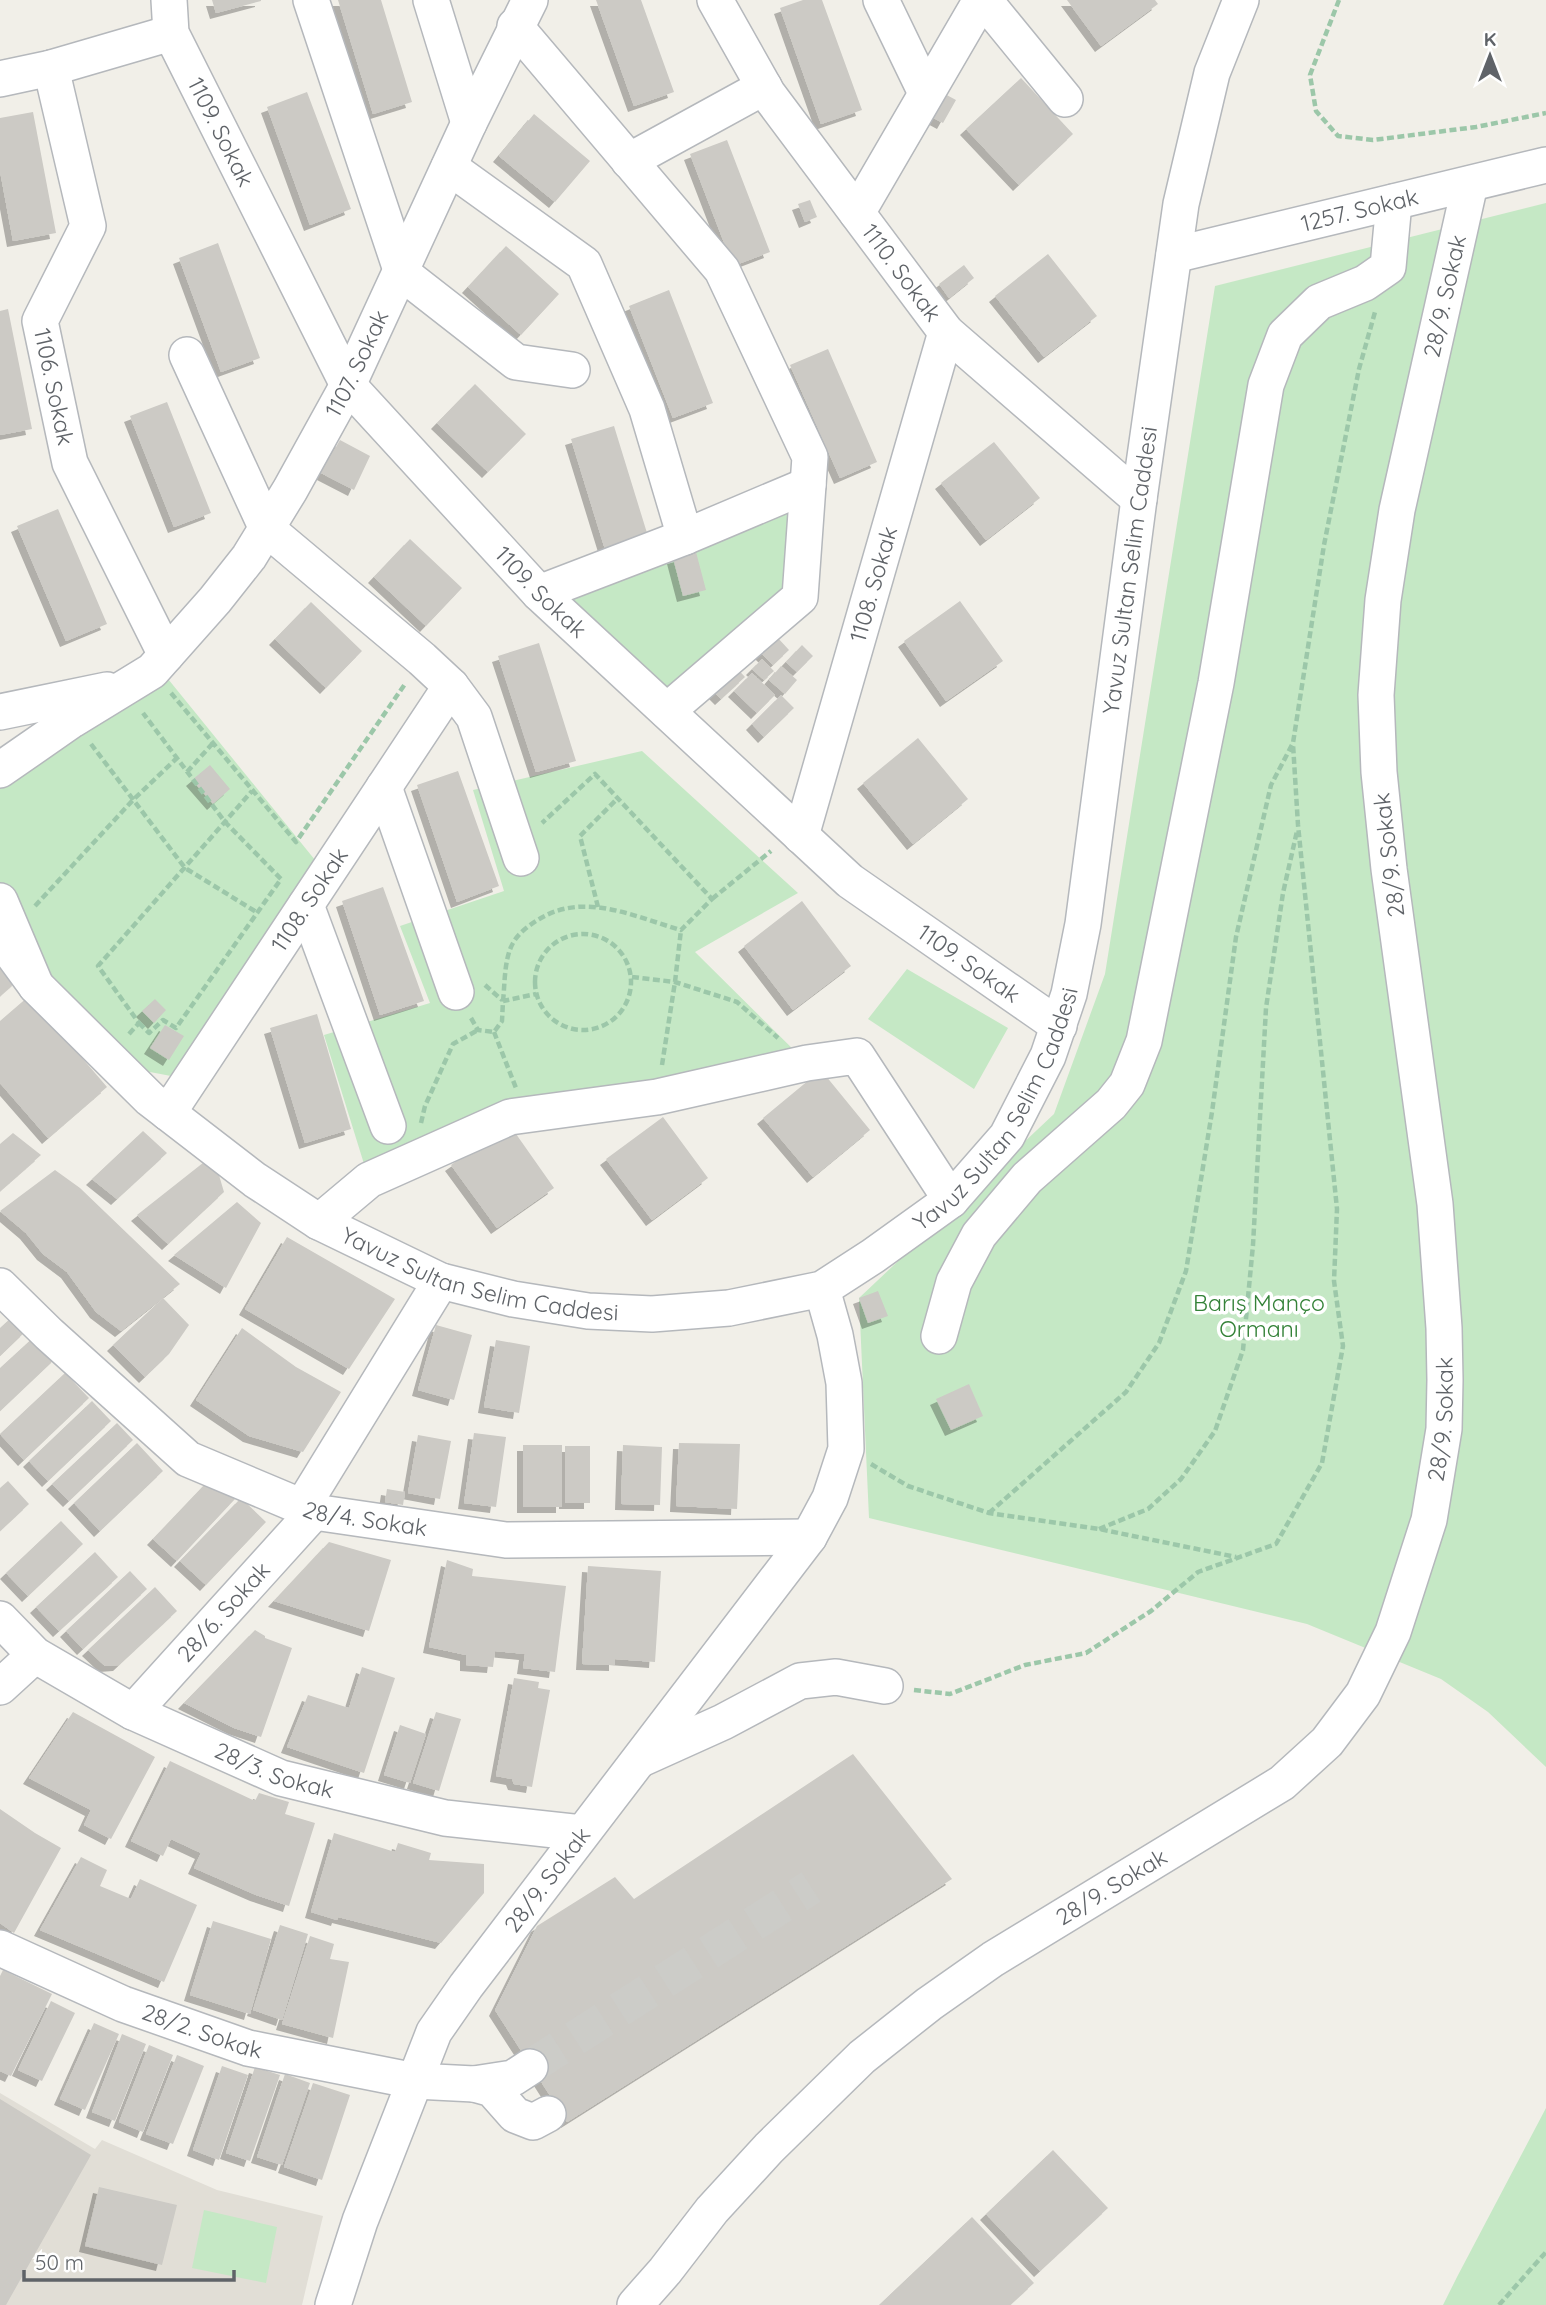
<svg xmlns="http://www.w3.org/2000/svg" width="1546" height="2305" viewBox="0 0 1546 2305" font-family="Quicksand,sans-serif">
<defs>
<filter id="shadow"><feDropShadow dx="-6" dy="6" stdDeviation="0" flood-color="#0004"/></filter>
</defs>
<rect width="100%" height="100%" fill="#f1efe8"/>
<path fill="#e1ded6" d="M 0,2093 L 95,2149 L 102,2140 L 217,2190 L 323,2216 L 302,2305 L 0,2305 Z"/>
<path fill="#c5e8c5" d="M 1546,203 L 1546,1767 L 1488,1712 L 1441,1679 L 1307,1624 L 869,1518 L 859,1298 L 1054,1114 L 1105,974 L 1215,286 Z
M 808,485 L 800,597 L 667,711 L 539,593 Z
M 164,674 L 315,860 L 171,1076 L 129,1068 L 46,980 L 0,882 L 0,781 Z
M 642,751 L 798,893 L 695,952 L 807,1063 L 510,1117 L 369,1180 L 324,1035 L 430,1003 L 400,926 L 504,891 L 473,790 Z
M 907,969 L 1008,1028 L 974,1089 L 868,1019 Z
M 1546,2108 L 1546,2305 L 1443,2305 L 1457,2277 Z
M 204,2210 L 277,2227 L 266,2283 L 192,2268 Z"/>
<path fill="#cccac5" filter="url(#shadow)" d="M 212,0 L 261,0 L 261,1 L 216,13 Z
M 338,0 L 381,0 L 412,102 L 373,114 Z
M 596,0 L 641,0 L 674,92 L 634,106 Z
M 803,0 L 822,0 L 862,110 L 821,124 L 780,8 Z
M 1067,0 L 1155,0 L 1158,4 L 1101,46 Z
M 1021,78 L 1073,134 L 1019,185 L 966,129 Z
M 307,92 L 351,209 L 310,225 L 267,107 Z
M 943,93 L 956,100 L 943,123 L 930,116 Z
M 33,112 L 56,233 L 13,241 L 0,171 L 0,118 Z
M 534,114 L 590,161 L 555,202 L 499,156 Z
M 727,140 L 770,252 L 733,266 L 690,154 Z
M 810,200 L 817,217 L 805,222 L 798,204 Z
M 218,243 L 260,358 L 221,372 L 179,258 Z
M 506,246 L 559,294 L 521,335 L 468,287 Z
M 1048,254 L 1097,316 L 1044,357 L 995,296 Z
M 964,265 L 974,278 L 949,298 L 939,284 Z
M 669,290 L 713,403 L 673,418 L 629,306 Z
M 8,309 L 32,429 L 0,435 L 0,311 Z
M 828,349 L 877,462 L 840,478 L 790,365 Z
M 475,384 L 526,434 L 488,472 L 437,423 Z
M 167,402 L 211,513 L 174,527 L 130,416 Z
M 614,426 L 651,546 L 608,559 L 571,439 Z
M 340,440 L 370,456 L 354,490 L 321,473 Z
M 994,442 L 1040,498 L 986,540 L 941,483 Z
M 58,509 L 107,624 L 66,641 L 17,526 Z
M 410,539 L 462,588 L 426,626 L 374,577 Z
M 696,552 L 706,590 L 683,596 L 673,558 Z
M 960,601 L 1003,661 L 946,701 L 904,641 Z
M 311,602 L 362,651 L 326,688 L 275,639 Z
M 777,637 L 789,650 L 773,665 L 761,653 Z
M 539,643 L 576,761 L 536,772 L 498,656 Z
M 802,645 L 813,656 L 797,672 L 786,662 Z
M 762,659 L 774,671 L 764,680 L 752,669 Z
M 734,665 L 745,677 L 721,699 L 710,688 Z
M 781,666 L 797,680 L 785,694 L 769,680 Z
M 752,673 L 775,695 L 757,713 L 734,691 Z
M 781,695 L 794,708 L 764,737 L 752,724 Z
M 918,738 L 968,799 L 913,844 L 863,783 Z
M 210,765 L 230,789 L 213,804 L 192,780 Z
M 458,771 L 499,886 L 457,902 L 417,785 Z
M 383,887 L 424,1001 L 380,1015 L 342,901 Z
M 802,901 L 851,966 L 793,1010 L 744,946 Z
M 0,959 L 18,980 L 0,996 Z
M 29,996 L 107,1087 L 48,1138 L 0,1083 L 0,1021 Z
M 155,999 L 166,1010 L 154,1023 L 142,1011 Z
M 317,1014 L 351,1129 L 305,1143 L 270,1028 Z
M 165,1025 L 184,1036 L 169,1060 L 150,1048 Z
M 821,1070 L 870,1130 L 813,1177 L 763,1118 Z
M 663,1117 L 708,1178 L 652,1220 L 606,1159 Z
M 509,1124 L 554,1188 L 497,1228 L 451,1165 Z
M 143,1131 L 167,1153 L 117,1199 L 92,1179 Z
M 13,1133 L 41,1155 L 0,1191 L 0,1144 Z
M 213,1155 L 224,1192 L 168,1244 L 137,1215 Z
M 55,1170 L 80,1188 L 180,1284 L 121,1331 L 96,1312 L 67,1272 L 43,1254 L 26,1233 L 0,1211 Z
M 237,1202 L 261,1223 L 226,1288 L 174,1255 Z
M 287,1237 L 395,1299 L 349,1369 L 245,1309 Z
M 878,1291 L 888,1316 L 868,1323 L 859,1298 Z
M 163,1298 L 189,1325 L 169,1354 L 145,1377 L 113,1345 Z
M 13,1316 L 26,1331 L 0,1356 L 0,1328 Z
M 436,1325 L 472,1335 L 454,1400 L 418,1390 Z
M 242,1328 L 296,1367 L 341,1392 L 303,1452 L 249,1436 L 196,1400 Z
M 36,1335 L 57,1357 L 0,1411 L 0,1368 Z
M 496,1340 L 530,1346 L 519,1413 L 484,1407 Z
M 65,1373 L 89,1398 L 24,1460 L 0,1434 Z
M 969,1384 L 983,1416 L 951,1430 L 936,1399 Z
M 92,1401 L 111,1421 L 48,1481 L 29,1461 Z
M 117,1423 L 133,1440 L 69,1501 L 52,1484 Z
M 474,1433 L 506,1437 L 496,1507 L 464,1503 Z
M 418,1435 L 451,1441 L 440,1499 L 408,1493 Z
M 137,1443 L 163,1471 L 100,1531 L 74,1503 Z
M 679,1443 L 740,1444 L 737,1509 L 676,1506 Z
M 523,1445 L 562,1445 L 562,1507 L 523,1507 Z
M 623,1445 L 662,1447 L 660,1505 L 621,1504 Z
M 565,1446 L 590,1446 L 590,1503 L 565,1503 Z
M 212,1477 L 235,1499 L 177,1561 L 153,1539 Z
M 8,1481 L 29,1504 L 0,1531 L 0,1488 Z
M 387,1489 L 405,1492 L 403,1505 L 385,1502 Z
M 241,1498 L 266,1522 L 206,1585 L 180,1561 Z
M 61,1521 L 83,1544 L 28,1596 L 6,1573 Z
M 329,1542 L 391,1560 L 369,1631 L 274,1601 Z
M 95,1552 L 118,1577 L 59,1631 L 36,1607 Z
M 447,1560 L 473,1569 L 472,1576 L 566,1586 L 555,1672 L 523,1668 L 525,1654 L 495,1651 L 493,1667 L 466,1665 L 466,1655 L 429,1647 Z
M 588,1566 L 661,1571 L 655,1662 L 615,1659 L 615,1665 L 582,1664 Z
M 130,1571 L 147,1589 L 83,1649 L 66,1631 Z
M 155,1587 L 177,1611 L 119,1665 L 105,1666 L 88,1650 Z
M 255,1630 L 265,1636 L 265,1638 L 292,1648 L 261,1737 L 234,1728 L 184,1703 Z
M 362,1667 L 395,1678 L 364,1773 L 287,1747 L 308,1695 L 349,1708 Z
M 514,1678 L 539,1682 L 538,1688 L 550,1690 L 532,1787 L 514,1784 L 512,1779 L 496,1776 Z
M 73,1712 L 155,1757 L 111,1839 L 84,1825 L 91,1810 L 29,1778 Z
M 436,1712 L 461,1719 L 439,1791 L 413,1783 Z
M 400,1725 L 426,1734 L 410,1783 L 384,1775 Z
M 853,1754 L 952,1879 L 567,2122 L 495,2010 L 537,1926 L 615,1877 L 634,1899 Z
M 170,1761 L 255,1801 L 259,1793 L 289,1802 L 285,1814 L 315,1823 L 289,1906 L 256,1895 L 194,1868 L 201,1853 L 171,1839 L 163,1856 L 131,1841 Z
M 0,1809 L 35,1833 L 61,1848 L 14,1933 L 0,1923 Z
M 334,1833 L 395,1852 L 398,1843 L 431,1853 L 429,1860 L 484,1864 L 484,1893 L 441,1943 L 338,1917 L 337,1920 L 311,1912 Z
M 81,1857 L 107,1870 L 100,1886 L 131,1899 L 140,1879 L 197,1905 L 164,1982 L 40,1930 Z
M 213,1921 L 271,1939 L 250,2014 L 190,1995 Z
M 280,1925 L 308,1934 L 282,2020 L 253,2010 Z
M 310,1936 L 334,1944 L 330,1959 L 349,1962 L 333,2038 L 282,2024 Z
M 3,1970 L 52,1994 L 11,2076 L 0,2071 L 0,1976 Z
M 51,2001 L 75,2013 L 42,2081 L 18,2070 Z
M 94,2023 L 119,2034 L 85,2110 L 60,2099 Z
M 122,2034 L 146,2044 L 115,2121 L 92,2112 Z
M 149,2045 L 173,2055 L 143,2132 L 119,2122 Z
M 177,2055 L 204,2066 L 173,2144 L 146,2134 Z
M 222,2066 L 248,2075 L 219,2160 L 193,2150 Z
M 255,2067 L 280,2075 L 250,2161 L 226,2153 Z
M 285,2074 L 310,2083 L 282,2165 L 257,2157 Z
M 313,2083 L 350,2095 L 322,2180 L 284,2167 Z
M 0,2099 L 91,2155 L 6,2305 L 0,2305 Z
M 1053,2150 L 1108,2208 L 1040,2271 L 986,2214 Z
M 99,2187 L 177,2205 L 162,2265 L 85,2246 Z
M 972,2217 L 1034,2283 L 1010,2305 L 879,2305 Z"/>
<g fill="none" stroke-linecap="round" stroke-linejoin="round">
<path stroke="#ccccc8" stroke-width="35" stroke-dasharray="35 18" stroke-linecap="butt" d="M 530,2067 L 811,1887"/>
<g stroke="#b5b8bc" stroke-width="38">
<g id="minor">
<path id="s1" d="M 169,0 L 171,33 L 348,385 L 539,593 L 850,881 L 1059,1026"/>
<path d="M 311,0 L 402,273 L 516,362 L 572,370"/>
<path d="M 431,0 L 469,123"/>
<path id="s2" d="M 715,0 L 768,94 L 946,332 L 1139,499"/>
<path d="M 881,0 L 926,93"/>
<path d="M 984,0 L 1065,99"/>
<path d="M 515,26 L 722,270 L 810,457 L 800,597 L 667,711"/>
<path id="s3" d="M 51,68 L 88,226 L 40,321 L 70,463 L 166,655"/>
<path d="M 0,79 L 51,68 L 171,33"/>
<path d="M 629,161 L 764,87"/>
<path d="M 449,167 L 584,264 L 647,409 L 685,537 L 808,485"/>
<path d="M 857,213 L 981,0"/>
<path id="s4" d="M 1174,255 L 1546,165"/>
<path d="M 187,355 L 267,529 L 422,659 L 451,686 L 474,717 L 521,858"/>
<path d="M 539,593 L 685,537"/>
<path d="M 0,712 L 107,690"/>
<path id="s5" d="M 0,770 L 72,720 L 152,671 L 215,600 L 249,557 L 290,490 L 348,385 L 469,123 L 530,0"/>
<path d="M 384,787 L 456,992"/>
<path id="s6" d="M 801,836 L 946,332"/>
<path d="M 0,901 L 36,986 L 0,937"/>
<path d="M 306,905 L 388,1126"/>
<path id="s7" d="M 36,986 L 150,1099 L 255,1180 L 319,1222 L 441,1281 L 513,1299 L 588,1311 L 652,1314 L 729,1308 L 822,1289 L 873,1256 L 951,1200 L 1007,1136 L 1048,1056 L 1069,994 L 1083,924 L 1139,499 L 1181,204 L 1212,73 L 1241,0"/>
<path id="s8" d="M 168,1113 L 451,686"/>
<path d="M 319,1222 L 369,1180 L 510,1117 L 657,1097 L 807,1063 L 857,1056 L 951,1200"/>
<path id="s9" d="M 0,1286 L 49,1334 L 188,1459 L 314,1512 L 506,1540 L 809,1537"/>
<path d="M 939,1336 L 954,1282 L 979,1235 L 1027,1178 L 1111,1104 L 1127,1084 L 1144,1041 L 1216,683 L 1266,385 L 1285,335 L 1319,302 L 1365,283 L 1388,267 L 1394,202"/>
<path d="M 302,1507 L 441,1281"/>
<path id="s10" d="M 0,1619 L 35,1655 L 133,1712 L 281,1778 L 445,1818 L 582,1833"/>
<path d="M 0,1687 L 35,1655"/>
<path id="s11" d="M 133,1712 L 314,1512"/>
<path d="M 641,1759 L 723,1722 L 800,1681 L 836,1677 L 885,1686"/>
<path id="s12" d="M 0,1948 L 123,2004 L 248,2048 L 415,2081 L 474,2084 L 492,2089 L 515,2115 L 533,2122 L 548,2114"/>
<path d="M 474,2084 L 513,2078 L 530,2067"/>
<path id="s13" d="M 333,2305 L 360,2221 L 434,2032 L 466,1986 L 809,1537 L 830,1498 L 846,1449 L 844,1383 L 835,1335 L 822,1289"/>
<path id="s14" d="M 635,2305 L 665,2271 L 712,2210 L 769,2148 L 862,2057 L 929,2004 L 993,1959 L 1282,1783 L 1327,1742 L 1363,1694 L 1393,1632 L 1429,1520 L 1444,1429 L 1445,1380 L 1444,1328 L 1435,1204 L 1389,869 L 1379,772 L 1376,695 L 1383,600 L 1397,510 L 1470,184"/>
</g>
</g>
<path stroke="#9cc7a9" stroke-width="4.5" stroke-dasharray="7 3.5" stroke-linecap="butt" d="M 1339,0 L 1310,75 L 1316,111 L 1338,136 L 1373,140 L 1476,127 L 1546,113
M 171,693 L 296,842 L 405,684
M 91,744 L 185,868 L 258,913
M 187,772 L 213,743
M 712,899 L 771,851
M 35,906 L 133,800 L 177,758
M 598,907 L 580,836 L 618,798
M535 982a48 48 0 1 1 96 0a48 48 0 1 1-96 0Z
M 632,977 L 675,982 L 737,1002 L 778,1038
M 485,985 L 502,1000
M 503,1001 C 505,983 504,959 513,943 C 519,932 531,924 541,918 C 586,892 635,917 681,930 L 712,899 L 595,774 L 542,823
M 471,1018 L 478,1030 L 494,1032 L 502,1021 L 503,1001 L 536,994
M 139,1023 L 149,1033 L 163,1020 L 176,1028 L 281,879 L 225,822 L 143,713
M 494,1032 L 516,1088
M 129,1034 L 139,1023 L 98,966 L 252,791
M 662,1065 L 675,982 L 681,930
M 421,1123 L 425,1106 L 453,1044 L 478,1030
M 871,1464 L 908,1486 L 989,1513 L 1099,1529 L 1236,1557
M 989,1513 L 1126,1392 L 1159,1343 L 1186,1271 L 1212,1112 L 1236,937 L 1271,785 L 1293,743 L 1324,545 L 1359,369 L 1375,312
M 1099,1529 L 1148,1509 L 1181,1479 L 1215,1431 L 1243,1350 L 1253,1245 L 1266,1008 L 1283,893 L 1297,831
M 914,1690 L 950,1694 L 1025,1665 L 1086,1653 L 1151,1611 L 1198,1572 L 1276,1544 L 1322,1463 L 1343,1346 L 1334,1281 L 1337,1209 L 1298,825 L 1293,744
M 1499,2305 L 1546,2252"/>
<use href="#minor" stroke="#fff" stroke-width="35"/>
</g>
<g text-anchor="middle" stroke-width="7" stroke-linejoin="round" paint-order="stroke">
<g font-size="23" fill="#5f6368" stroke="#fff">
<text dy="8" stroke="none"><textPath href="#s1" startOffset="144">1109. Sokak</textPath></text>
<text dy="8" stroke="none"><textPath href="#s4" startOffset="191">1257. Sokak</textPath></text>
<text dy="8" stroke="none"><textPath href="#s2" startOffset="331">1110. Sokak</textPath></text>
<text dy="8" stroke="none"><textPath href="#s14" startOffset="2382">28/9. Sokak</textPath></text>
<text dy="8" stroke="none"><textPath href="#s5" startOffset="553">1107. Sokak</textPath></text>
<text dy="8" stroke="none"><textPath href="#s3" startOffset="336">1106. Sokak</textPath></text>
<text dy="8" stroke="none"><textPath href="#s7" startOffset="1717">Yavuz Sultan Selim Caddesi</textPath></text>
<text dy="8" stroke="none"><textPath href="#s6" startOffset="262">1108. Sokak</textPath></text>
<text dy="8" stroke="none"><textPath href="#s1" startOffset="710">1109. Sokak</textPath></text>
<text transform="translate(1389 855) rotate(-97)" y="8">28/9. Sokak</text>
<text dy="8" stroke="none"><textPath href="#s8" startOffset="256">1108. Sokak</textPath></text>
<text dy="8" stroke="none"><textPath href="#s1" startOffset="1278">1109. Sokak</textPath></text>
<text dy="8" stroke="none"><textPath href="#s7" startOffset="1150">Yavuz Sultan Selim Caddesi</textPath></text>
<text dy="8" stroke="none"><textPath href="#s7" startOffset="541">Yavuz Sultan Selim Caddesi</textPath></text>
<text dy="8" stroke="none"><textPath href="#s14" startOffset="1248">28/9. Sokak</textPath></text>
<text dy="8" stroke="none"><textPath href="#s9" startOffset="444">28/4. Sokak</textPath></text>
<text dy="8" stroke="none"><textPath href="#s11" startOffset="135">28/6. Sokak</textPath></text>
<text dy="8" stroke="none"><textPath href="#s10" startOffset="317">28/3. Sokak</textPath></text>
<text dy="8" stroke="none"><textPath href="#s13" startOffset="481">28/9. Sokak</textPath></text>
<text dy="8" stroke="none"><textPath href="#s14" startOffset="639">28/9. Sokak</textPath></text>
<text dy="8" stroke="none"><textPath href="#s12" startOffset="219">28/2. Sokak</textPath></text>
</g>
<g font-size="23" fill="#348238" stroke="#fff">
<text x="1259" y="1311">Barış Manço<tspan x="1259" dy="26">Ormanı</tspan></text>
</g>
</g>
<g transform="translate(1490 56)" stroke="#ffffff" stroke-width="5" paint-order="stroke">
<path d="M0-5L12 26L0 18L-12 26Z" fill="#5f6368"/>
<text y="-10" font-size="19" font-weight="bold" text-anchor="middle" fill="#5f6368">K</text>
</g>
<path d="M24 2270v10h210v-10" fill="none" stroke="#5f6368" stroke-width="3.5"/>
<text x="35" y="2270" font-size="21" fill="#5f6368" stroke="#ffffff" stroke-width="5" paint-order="stroke">50 m</text>
</svg>
